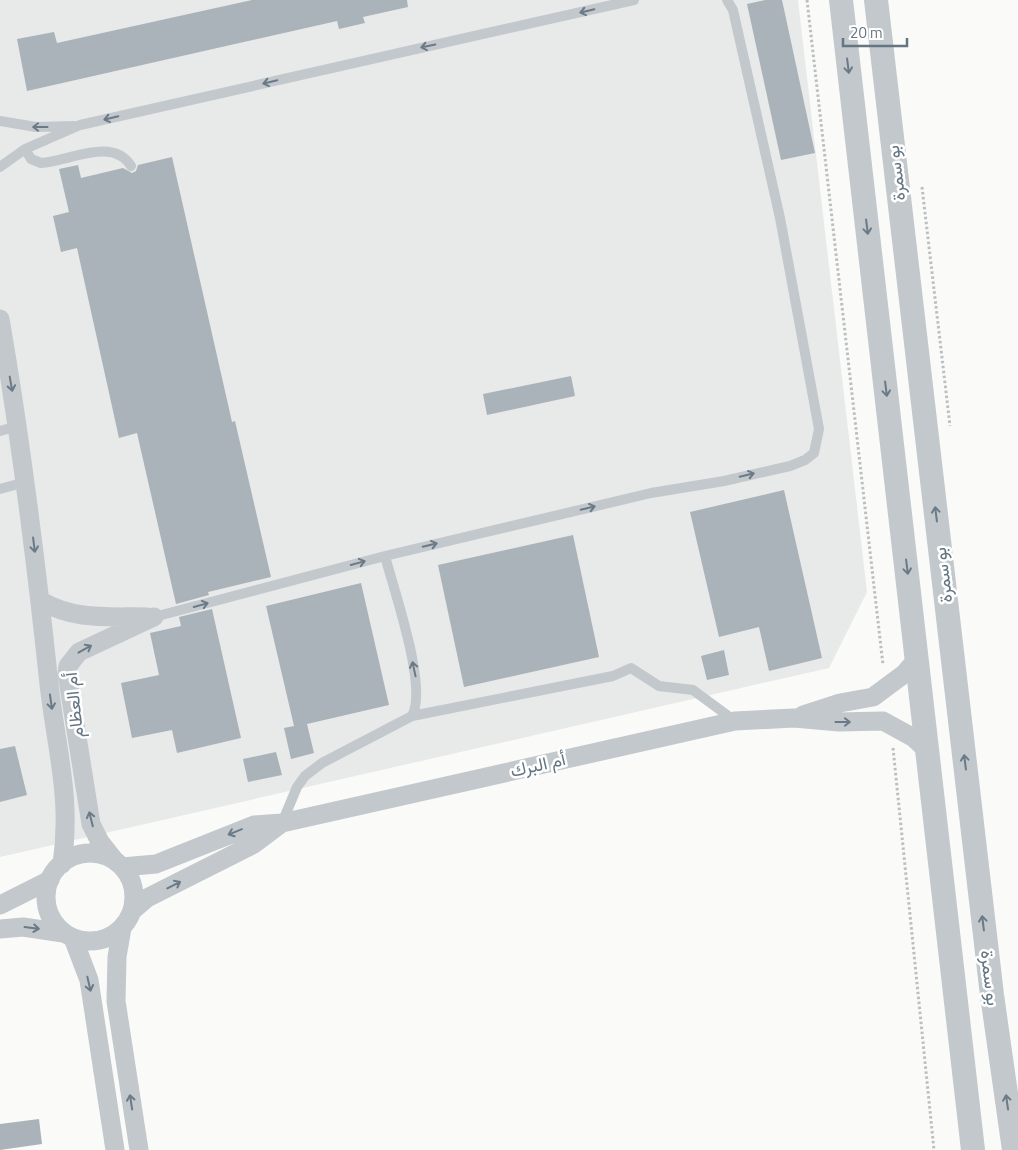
<svg xmlns="http://www.w3.org/2000/svg" width="1018" height="1150" viewBox="0 0 1018 1150" font-family="'Titillium Web',Vazirmatn,sans-serif">
<rect width="100%" height="100%" fill="#fafaf8"/>
<path fill="#e8e9e9" d="M 0,0 L 798,0 L 867,592 L 829,668 L 0,857 Z"/>
<path fill="#aab3b9" d="M 252,0 L 407,0 L 408,7 L 363,17 L 365,23 L 339,29 L 337,21 L 27,91 L 17,39 L 54,32 L 57,43 Z
M 765,0 L 782,0 L 815,153 L 781,160 L 747,4 Z
M 172,157 L 232,422 L 235,421 L 271,577 L 208,592 L 209,595 L 176,604 L 137,433 L 119,438 L 77,248 L 61,252 L 53,216 L 69,212 L 59,169 L 78,165 L 81,178 L 123,168 L 132,173 L 136,171 L 138,165 Z
M 571,376 L 575,396 L 487,415 L 483,394 Z
M 784,490 L 822,658 L 769,671 L 759,627 L 719,637 L 690,512 Z
M 573,535 L 599,657 L 464,687 L 438,565 Z
M 361,583 L 389,705 L 307,724 L 314,753 L 291,759 L 284,728 L 294,726 L 266,606 Z
M 212,609 L 241,738 L 177,753 L 172,730 L 132,738 L 121,683 L 159,675 L 150,633 L 181,626 L 179,617 Z
M 724,650 L 729,675 L 707,680 L 701,656 Z
M 15,746 L 27,795 L 0,802 L 0,749 Z
M 276,752 L 282,775 L 248,782 L 243,759 Z
M 39,1119 L 42,1144 L 0,1150 L 0,1124 Z"/>
<g fill="none" stroke-linecap="round" stroke-linejoin="round">
<path stroke="#bbbfc2" stroke-width="3" stroke-dasharray="2.5 2.5" stroke-linecap="butt" d="M 807,0 L 883,665
M 922,187 L 950,426
M 893,748 L 934,1150"/>
<path stroke="#c3c8cc" stroke-width="10" d="M 0,121 L 36,127 L 74,126
M 25,149 L 31,159 L 41,163 C 68,162 112,136 131,166
M 0,167 L 25,149 L 80,125 L 634,0
M 0,431 L 18,426
M 0,489 L 26,482
M 154,617 L 385,556
M 412,716 C 428,687 394,591 385,556 L 651,493 L 724,481 L 790,466 L 805,460 L 814,453 L 819,429 L 780,218 L 733,10 L 727,0
M 282,823 L 297,787 L 305,776 L 322,763 L 412,716 L 613,676 L 631,668 L 659,686 L 693,690 L 735,721"/>
<path stroke="#c3c8cc" stroke-width="19" d="M 0,319 C 21,440 36,561 49,684 C 56,748 72,798 62,864
M 41,601 C 76,621 109,616 147,617
M 803,715 L 840,703 L 873,697 L 904,674 L 917,659
M46 897a44 44 0 1 1 88 0a44 44 0 1 1-88 0Z
M 115,861 L 100,842 L 91,824 L 67,674 L 68,666 L 79,652 L 154,617
M 122,867 L 156,864 L 254,825 L 282,823 L 735,721 L 794,718 L 839,722 L 883,721 L 914,738 L 929,752
M 0,905 L 50,880
M 133,910 L 147,898 L 254,844 L 282,823
M 122,928 L 117,957 L 116,1001 L 139,1150
M 0,929 L 23,927 L 63,933
M 73,938 L 89,980 L 115,1150"/>
<path stroke="#c3c8cc" stroke-width="24" d="M 841,0 L 973,1150
M 876,0 L 992,995 L 1014,1150"/>
</g>
<defs><path id="oneway-shaft" d="M-6 0H5M1.5-3L5.5 0L1.5 3" fill="none" stroke-width="1.6" stroke-linecap="round" stroke-linejoin="round" transform="scale(1.25)"/></defs>
<g stroke="#6a7a87">
<use href="#oneway-shaft" transform="translate(587 11) rotate(167)"/>
<use href="#oneway-shaft" transform="translate(428 46) rotate(168)"/>
<use href="#oneway-shaft" transform="translate(848 66) rotate(83)"/>
<use href="#oneway-shaft" transform="translate(270 82) rotate(167)"/>
<use href="#oneway-shaft" transform="translate(111 118) rotate(167)"/>
<use href="#oneway-shaft" transform="translate(40 127) rotate(180)"/>
<use href="#oneway-shaft" transform="translate(867 227) rotate(83)"/>
<use href="#oneway-shaft" transform="translate(11 384) rotate(80)"/>
<use href="#oneway-shaft" transform="translate(886 389) rotate(83)"/>
<use href="#oneway-shaft" transform="translate(747 475) rotate(-13)"/>
<use href="#oneway-shaft" transform="translate(588 508) rotate(-13)"/>
<use href="#oneway-shaft" transform="translate(936 514) rotate(-97)"/>
<use href="#oneway-shaft" transform="translate(34 545) rotate(83)"/>
<use href="#oneway-shaft" transform="translate(430 545) rotate(-13)"/>
<use href="#oneway-shaft" transform="translate(358 563) rotate(-15)"/>
<use href="#oneway-shaft" transform="translate(907 567) rotate(83)"/>
<use href="#oneway-shaft" transform="translate(201 605) rotate(-15)"/>
<use href="#oneway-shaft" transform="translate(85 649) rotate(-29)"/>
<use href="#oneway-shaft" transform="translate(414 669) rotate(-102)"/>
<use href="#oneway-shaft" transform="translate(51 702) rotate(82)"/>
<use href="#oneway-shaft" transform="translate(843 722)"/>
<use href="#oneway-shaft" transform="translate(965 762) rotate(-97)"/>
<use href="#oneway-shaft" transform="translate(91 819) rotate(-104)"/>
<use href="#oneway-shaft" transform="translate(235 832) rotate(158)"/>
<use href="#oneway-shaft" transform="translate(174 885) rotate(-27)"/>
<use href="#oneway-shaft" transform="translate(983 923) rotate(-97)"/>
<use href="#oneway-shaft" transform="translate(32 928) rotate(7)"/>
<use href="#oneway-shaft" transform="translate(89 984) rotate(77)"/>
<use href="#oneway-shaft" transform="translate(131 1102) rotate(-99)"/>
<use href="#oneway-shaft" transform="translate(1007 1102) rotate(-98)"/>
</g>
<g text-anchor="middle" stroke-width="5" stroke-linejoin="round" paint-order="stroke">
<g font-size="18" fill="#657683" stroke="#fff">
<text transform="translate(896 173) rotate(-97)" y="6">بو سمرة</text>
<text transform="translate(943 575) rotate(-97)" y="6">بو سمرة</text>
<text transform="translate(74 705) rotate(-96)" y="6">أم العظام</text>
<text transform="translate(538 765) rotate(-13)" y="6">أم البرك</text>
<text transform="translate(990 978) rotate(83)" y="6">بو سمرة</text>
</g>
</g>
<path d="M843 38v8h64v-8" fill="none" stroke="#657683" stroke-width="2.5"/>
<text x="850" y="38" font-size="15" fill="#657683" stroke="#ffffff" stroke-width="4" paint-order="stroke">20 m</text>
</svg>
